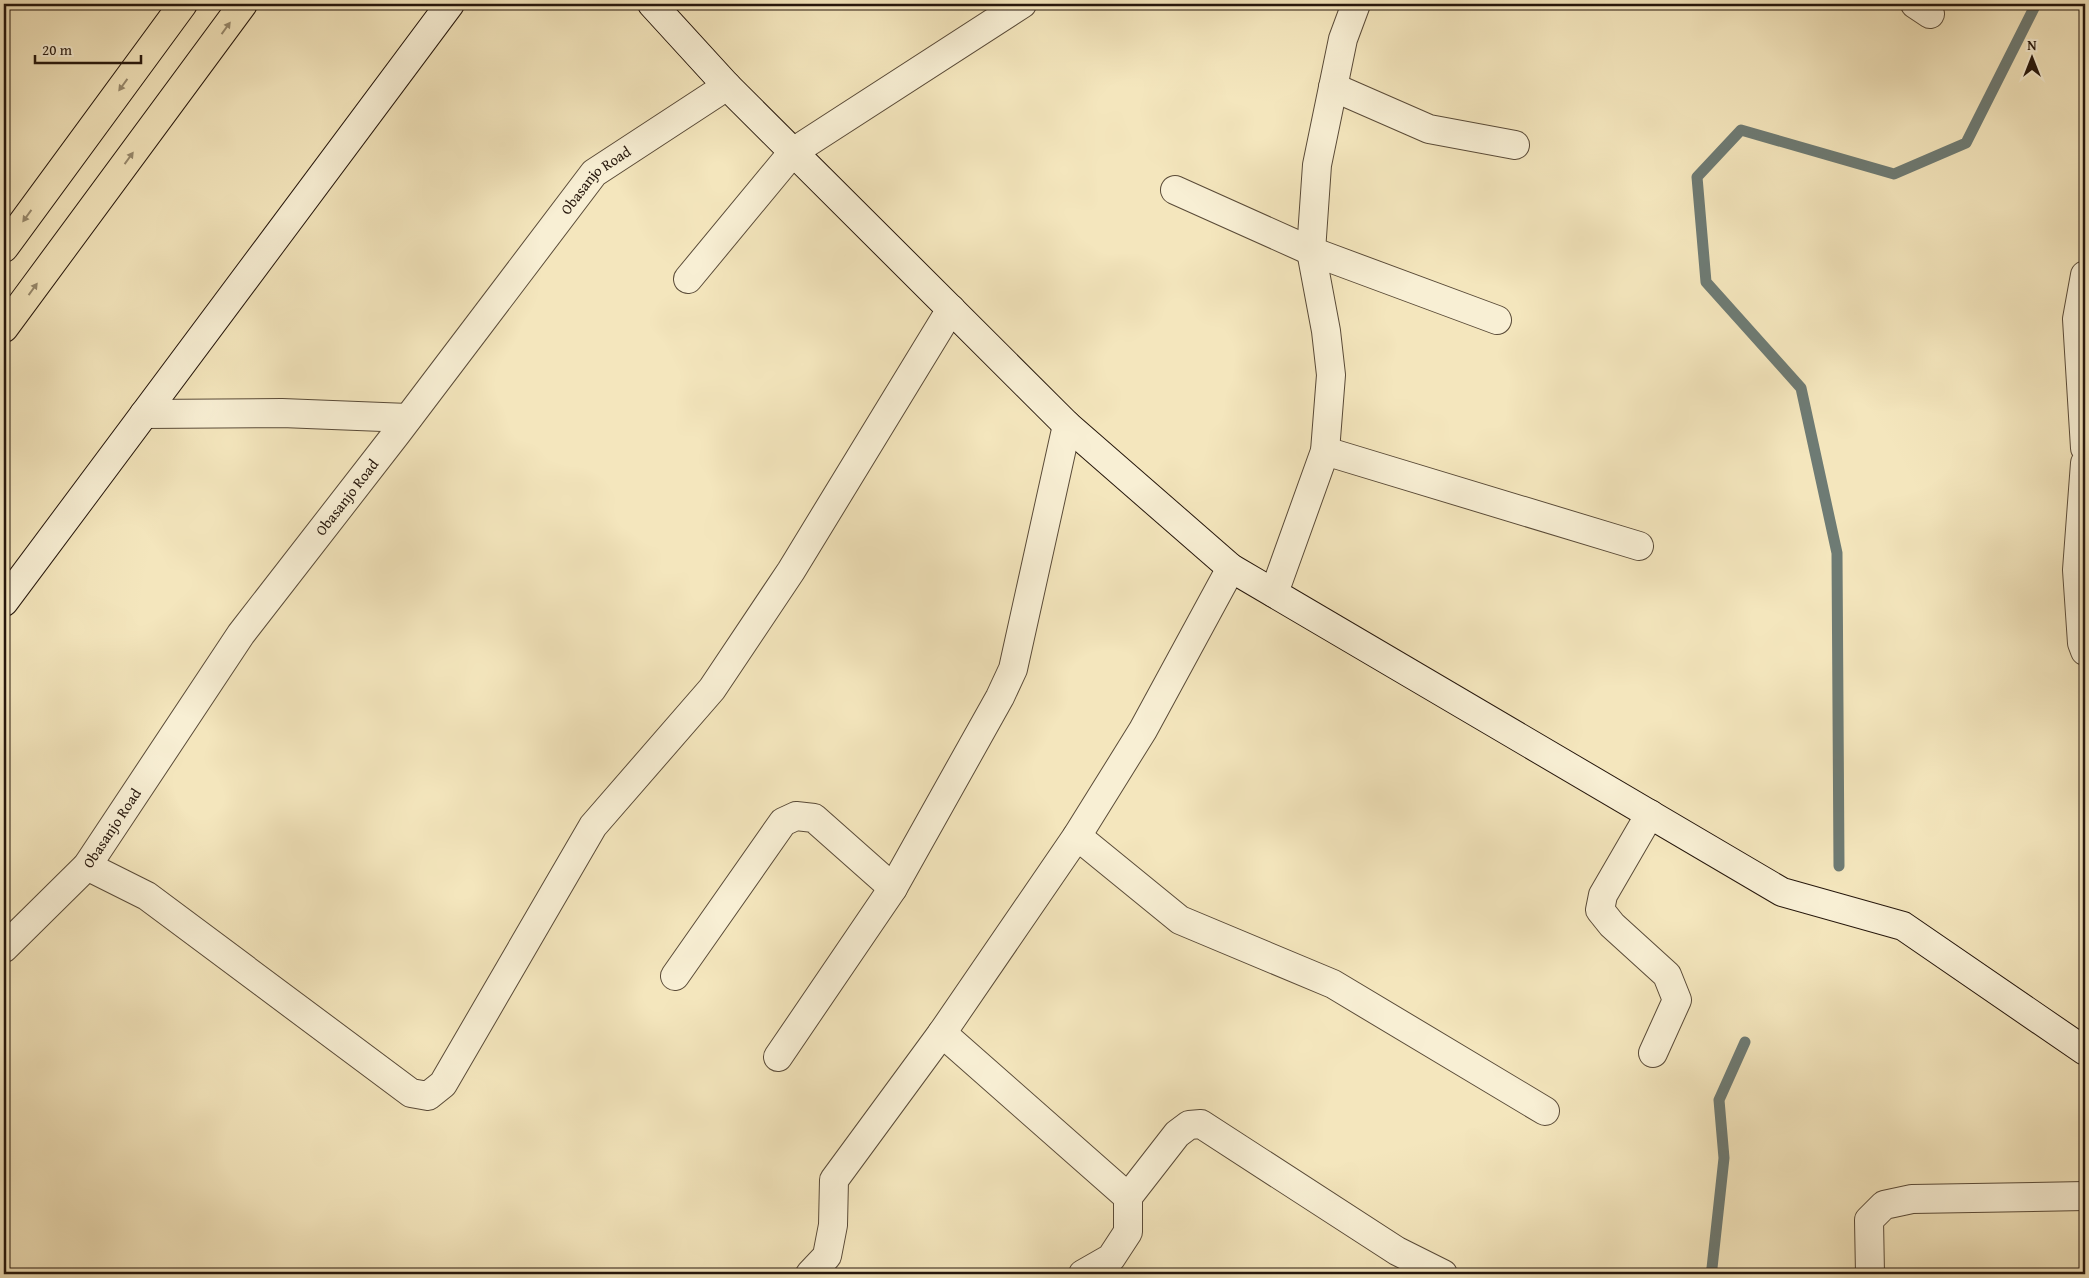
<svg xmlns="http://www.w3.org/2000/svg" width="2089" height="1278" viewBox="0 0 2089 1278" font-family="'Gentium Book Plus',serif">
<rect width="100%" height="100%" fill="#f4e6bd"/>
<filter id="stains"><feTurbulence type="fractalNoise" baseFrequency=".004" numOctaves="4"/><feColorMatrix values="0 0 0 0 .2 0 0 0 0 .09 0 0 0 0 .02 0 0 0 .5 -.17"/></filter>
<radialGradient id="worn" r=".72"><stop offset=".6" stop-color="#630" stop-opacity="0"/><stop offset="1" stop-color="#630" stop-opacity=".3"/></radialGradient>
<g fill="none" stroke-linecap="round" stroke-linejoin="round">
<path stroke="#6e7b74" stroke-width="11" d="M 1839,866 L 1837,553 L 1801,388 L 1706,282 L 1697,177 L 1741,130 L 1894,174 L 1966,143 L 2036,4
M 1710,1274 L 1712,1268 L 1724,1158 L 1719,1100 L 1745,1042"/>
<g stroke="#5a4b38" stroke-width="30">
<g id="street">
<path d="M 1915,4 L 1930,14"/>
<path d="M 1333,87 L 1429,129 L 1515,145"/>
<path d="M 1175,190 L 1311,251 L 1497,320"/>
<path d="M 2085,275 L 2077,319 L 2085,448"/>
<path d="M 688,279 L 793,152 L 1022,4"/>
<path d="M 144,414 L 282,413 L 408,418"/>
<path d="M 1325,451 L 1639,546"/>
<path d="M 2085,463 L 2077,570 L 2082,643 L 2085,651"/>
<path d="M 1274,593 L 1325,451 L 1331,375 L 1326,331 L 1311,251 L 1317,165 L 1343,39 L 1356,4"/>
<path d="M 1650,814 L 1603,895 L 1600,910 L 1612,925 L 1667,975 L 1677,1000 L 1653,1053"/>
<path d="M 1077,836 L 1180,920 L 1333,984 L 1545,1111"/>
<path d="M 87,866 L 147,896 L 411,1093 L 428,1096 L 443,1084 L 593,826 L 712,689 L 791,571 L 951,309"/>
<path id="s1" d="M 4,948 L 87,866 L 241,634 L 397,433 L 594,173 L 727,86"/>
<path d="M 675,976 L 783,822 L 796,816 L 814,818 L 893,888"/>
<path d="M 942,1033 L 1128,1197"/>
<path d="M 778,1057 L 893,888 L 1000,697 L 1013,669 L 1067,425"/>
<path d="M 810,1274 L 827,1256 L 833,1225 L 834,1180 L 942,1033 L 1077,836 L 1143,730 L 1231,568"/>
<path d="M 1083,1274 L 1111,1258 L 1128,1232 L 1128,1197 L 1177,1134 L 1189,1125 L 1201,1124 L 1397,1251 L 1443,1274"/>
<path d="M 1870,1274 L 1869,1220 L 1884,1205 L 1912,1199 L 2085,1196"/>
</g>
</g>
<g stroke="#26170c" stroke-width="30">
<path id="secondary" d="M 652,4 L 727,86 L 1067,425 L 1231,568 L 1782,892 L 1903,926 L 2085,1051
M 4,602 L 450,4"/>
</g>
<g stroke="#26170c" stroke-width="30">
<path id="primary" d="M 4,248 L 183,4
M 4,328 L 243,4"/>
</g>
<use href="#street" stroke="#f8efd4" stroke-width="28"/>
<use href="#secondary" stroke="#f8efd4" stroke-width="28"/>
<use href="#primary" stroke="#f4e6bd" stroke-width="28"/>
</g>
<defs><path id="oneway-solid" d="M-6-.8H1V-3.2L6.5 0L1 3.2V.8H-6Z" transform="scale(1.25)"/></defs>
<g fill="#97896d">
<use href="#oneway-solid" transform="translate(226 28) rotate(-54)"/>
<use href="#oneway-solid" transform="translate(123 85) rotate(126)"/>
<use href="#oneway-solid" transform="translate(129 158) rotate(-54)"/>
<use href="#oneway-solid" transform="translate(27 216) rotate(126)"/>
<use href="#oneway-solid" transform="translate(33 289) rotate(-54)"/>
</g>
<g text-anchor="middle" stroke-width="4" stroke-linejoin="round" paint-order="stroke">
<g font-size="15" fill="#26170c" stroke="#f8efd4">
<text dy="5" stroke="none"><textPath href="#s1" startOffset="972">Obasanjo Road</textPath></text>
<text dy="5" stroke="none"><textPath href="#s1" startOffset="568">Obasanjo Road</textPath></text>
<text dy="5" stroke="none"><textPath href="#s1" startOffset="162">Obasanjo Road</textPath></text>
</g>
</g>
<rect width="2089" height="1278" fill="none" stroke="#f4e6bd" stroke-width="20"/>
<rect x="5" y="5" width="2079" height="1268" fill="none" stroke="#26170c" stroke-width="2.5"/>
<rect x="10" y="10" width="2069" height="1258" fill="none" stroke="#26170c"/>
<g transform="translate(2032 58)" stroke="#f8efd4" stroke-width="4" paint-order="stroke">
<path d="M0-4L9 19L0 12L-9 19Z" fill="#26170c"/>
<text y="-8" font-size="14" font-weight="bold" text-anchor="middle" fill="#26170c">N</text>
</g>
<path d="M35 55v8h106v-8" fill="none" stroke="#26170c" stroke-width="2.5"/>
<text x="42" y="55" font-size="15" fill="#26170c" stroke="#f8efd4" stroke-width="4" paint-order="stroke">20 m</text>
<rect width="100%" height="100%" filter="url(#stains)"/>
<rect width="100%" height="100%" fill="url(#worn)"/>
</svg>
